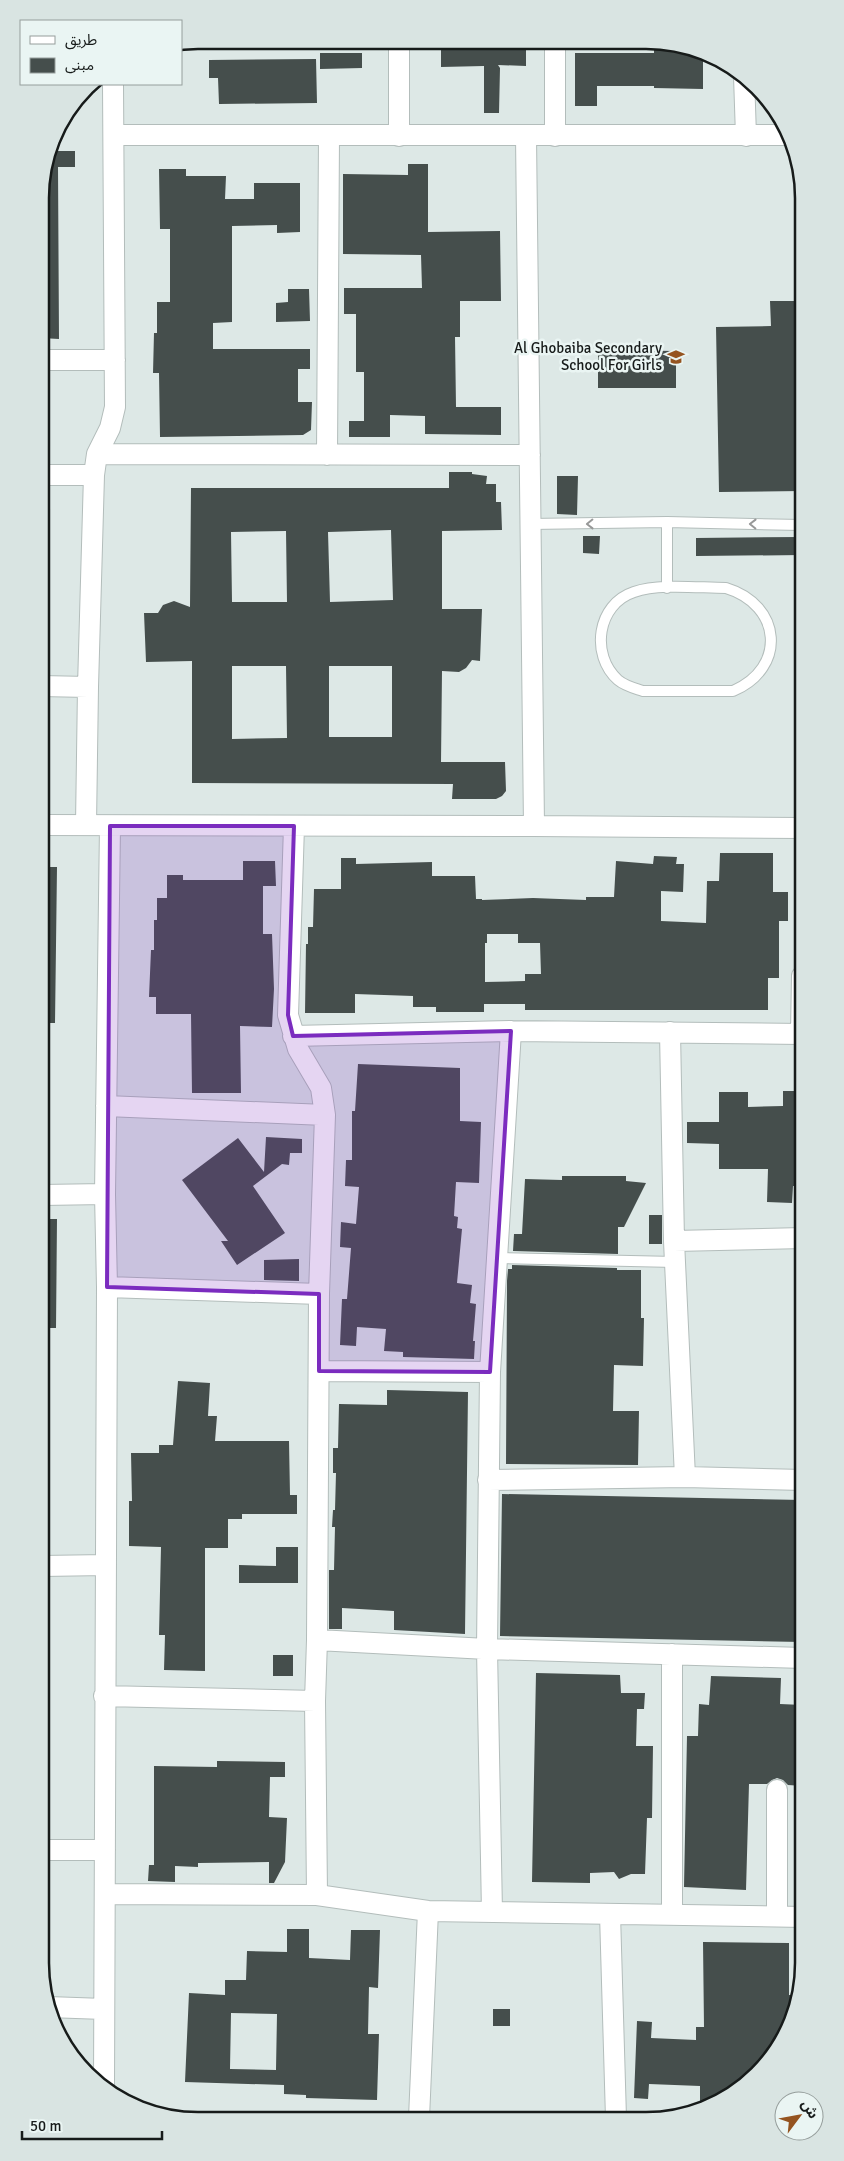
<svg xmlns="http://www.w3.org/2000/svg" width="844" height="2161" viewBox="0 0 844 2161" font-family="Signika,'Noto Sans Arabic',sans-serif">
<rect width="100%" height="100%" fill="#dde8e6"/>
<path fill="#454e4c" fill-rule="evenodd" d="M 441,42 L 526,42 L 526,66 L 498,65 L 500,68 L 499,113 L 484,113 L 484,66 L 441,67 Z
M 654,49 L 693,49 L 703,53 L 703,89 L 654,88 L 654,86 L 597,86 L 597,106 L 575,106 L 575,53 L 654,53 Z
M 320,53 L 362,53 L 362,68 L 320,69 Z
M 316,59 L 317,103 L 219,104 L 218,78 L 209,78 L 209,60 Z
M 53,139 L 58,139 L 58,151 L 75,151 L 75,167 L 58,167 L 59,339 L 41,338 L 40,187 Z
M 408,164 L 428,164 L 428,232 L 500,231 L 501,301 L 460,301 L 460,337 L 455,337 L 456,407 L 501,407 L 501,435 L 425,434 L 425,416 L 390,415 L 390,437 L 349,437 L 349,421 L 364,421 L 364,372 L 356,372 L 356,314 L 344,314 L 344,288 L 422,288 L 421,255 L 343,254 L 343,174 L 408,175 Z
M 159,169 L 186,169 L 186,176 L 226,176 L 225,199 L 254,199 L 254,183 L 300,183 L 300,232 L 277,233 L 277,225 L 232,226 L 232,322 L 213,323 L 213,349 L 310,349 L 310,369 L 298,369 L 298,402 L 312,402 L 311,430 L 303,435 L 160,437 L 159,373 L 153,373 L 154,333 L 157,333 L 157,302 L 170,302 L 170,229 L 160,229 Z
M 288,289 L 309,289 L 310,321 L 276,322 L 276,303 L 288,302 Z
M 770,301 L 801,301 L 801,491 L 719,492 L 716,327 L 771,326 Z
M 598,350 L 676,351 L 676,388 L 598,388 Z
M 449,472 L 472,472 L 472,474 L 487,476 L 486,484 L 496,484 L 496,502 L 501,502 L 502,530 L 442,531 L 442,609 L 482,609 L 480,661 L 472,660 L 466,668 L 459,672 L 442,671 L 441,762 L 505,762 L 506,791 L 502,796 L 496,799 L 452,799 L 453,784 L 192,783 L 192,661 L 146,662 L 144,613 L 158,613 L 163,605 L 174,601 L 190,607 L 191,488 L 449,488 ZM 391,530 L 393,600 L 330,602 L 328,532 ZM 286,531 L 287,602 L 232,602 L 231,532 ZM 232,666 L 286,666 L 287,738 L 232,739 ZM 329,666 L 392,666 L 392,737 L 329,737 Z
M 557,476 L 578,476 L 577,515 L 557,514 Z
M 583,536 L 600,536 L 599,554 L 583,553 Z
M 801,537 L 802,555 L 696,556 L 696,538 Z
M 720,853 L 773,853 L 773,892 L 788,892 L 788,921 L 779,921 L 779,978 L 768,978 L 768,1010 L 525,1010 L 525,1004 L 484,1004 L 484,1012 L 436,1012 L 436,1007 L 413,1007 L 413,996 L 355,994 L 355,1013 L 305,1013 L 306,944 L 308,944 L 308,927 L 313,927 L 314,889 L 341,889 L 341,858 L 356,858 L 356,864 L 432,862 L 432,876 L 475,876 L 476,899 L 482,899 L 482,900 L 533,898 L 586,900 L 586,897 L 614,897 L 616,861 L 653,864 L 654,856 L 677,857 L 676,864 L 684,864 L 683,892 L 661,891 L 661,921 L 706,923 L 707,881 L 719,881 ZM 487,934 L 518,934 L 518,943 L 540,943 L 541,974 L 525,974 L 525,981 L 485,982 L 485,943 L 487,943 Z
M 243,861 L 275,861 L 276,886 L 263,886 L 263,934 L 272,934 L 274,989 L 272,1027 L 240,1026 L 241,1093 L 192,1093 L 191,1014 L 156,1014 L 156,997 L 149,997 L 151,950 L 154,950 L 154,920 L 157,920 L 157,898 L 167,898 L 167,875 L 183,875 L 183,880 L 243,880 Z
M 41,867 L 57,867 L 55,1023 L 42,1023 Z
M 358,1064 L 460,1068 L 460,1121 L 481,1122 L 479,1183 L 456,1182 L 454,1216 L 458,1217 L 457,1228 L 462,1229 L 457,1283 L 472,1285 L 470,1303 L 476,1304 L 473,1341 L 475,1341 L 474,1359 L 403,1357 L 403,1352 L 384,1351 L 386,1329 L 357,1327 L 356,1346 L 340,1345 L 342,1299 L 347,1299 L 351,1248 L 340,1247 L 341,1222 L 356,1224 L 359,1187 L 345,1186 L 346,1160 L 352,1160 L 352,1111 L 355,1111 Z
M 783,1091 L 802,1091 L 802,1186 L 793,1186 L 792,1203 L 767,1202 L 768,1169 L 719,1169 L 719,1144 L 687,1143 L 687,1122 L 719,1122 L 719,1092 L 748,1092 L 748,1107 L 783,1106 Z
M 266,1137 L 302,1139 L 302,1153 L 290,1153 L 289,1165 L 282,1164 L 253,1186 L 285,1233 L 237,1265 L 221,1241 L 228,1241 L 182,1180 L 238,1138 L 264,1172 Z
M 562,1176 L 626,1176 L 626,1181 L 646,1183 L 624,1227 L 618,1227 L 618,1254 L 513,1251 L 514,1234 L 522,1234 L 525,1179 L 562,1180 Z
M 649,1215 L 662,1215 L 662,1244 L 649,1244 Z
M 42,1219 L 57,1219 L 56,1328 L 42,1328 Z
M 299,1259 L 299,1281 L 264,1280 L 264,1260 Z
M 512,1265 L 617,1268 L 617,1270 L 641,1270 L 641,1318 L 644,1318 L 643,1366 L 614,1365 L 613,1411 L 639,1411 L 638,1465 L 506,1464 L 507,1281 L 508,1269 L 512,1269 Z
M 178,1381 L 210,1383 L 208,1416 L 217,1416 L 215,1441 L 289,1441 L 290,1495 L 297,1495 L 297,1514 L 242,1514 L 242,1519 L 228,1519 L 228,1548 L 205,1548 L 205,1671 L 164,1670 L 165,1635 L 159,1635 L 161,1547 L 129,1546 L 129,1501 L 132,1501 L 131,1453 L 159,1453 L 159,1445 L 173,1445 Z
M 387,1390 L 468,1392 L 465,1634 L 394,1630 L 394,1611 L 342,1608 L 342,1629 L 329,1629 L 329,1570 L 334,1570 L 335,1527 L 332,1527 L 333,1510 L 335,1510 L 336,1473 L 333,1473 L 333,1448 L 338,1448 L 339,1404 L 387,1405 Z
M 502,1494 L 803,1500 L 802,1642 L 500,1636 Z
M 276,1547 L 298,1547 L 298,1583 L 239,1583 L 239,1565 L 276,1566 Z
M 273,1655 L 293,1655 L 293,1676 L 273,1676 Z
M 536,1673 L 620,1675 L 621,1693 L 645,1693 L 644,1709 L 637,1709 L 636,1746 L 653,1746 L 652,1818 L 647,1818 L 645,1874 L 631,1874 L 619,1879 L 614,1872 L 590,1873 L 590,1883 L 532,1882 Z
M 711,1676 L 781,1678 L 780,1704 L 803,1705 L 803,1786 L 788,1785 L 783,1780 L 777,1778 L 772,1780 L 767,1784 L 749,1784 L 746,1890 L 684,1887 L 687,1736 L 698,1736 L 699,1704 L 709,1705 Z
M 217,1761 L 285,1762 L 285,1777 L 270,1777 L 269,1817 L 287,1818 L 285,1862 L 274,1883 L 269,1883 L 269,1862 L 198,1863 L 198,1867 L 175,1866 L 175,1882 L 148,1881 L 149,1865 L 154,1865 L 154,1766 L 217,1767 Z
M 287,1929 L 309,1929 L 309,1958 L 350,1960 L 351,1930 L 380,1930 L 378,1988 L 369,1987 L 368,2034 L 379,2034 L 377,2100 L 306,2098 L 306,2095 L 284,2094 L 284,2085 L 185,2082 L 189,1993 L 225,1995 L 225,1980 L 246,1980 L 247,1951 L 287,1952 ZM 231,2013 L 277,2014 L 276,2070 L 230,2069 Z
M 703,1942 L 789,1943 L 789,1995 L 798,1995 L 792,2023 L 765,2067 L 725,2100 L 700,2109 L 700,2086 L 649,2084 L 648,2099 L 634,2098 L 637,2021 L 652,2022 L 651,2038 L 696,2040 L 696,2027 L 704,2027 Z
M 493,2009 L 510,2009 L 510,2026 L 493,2026 Z"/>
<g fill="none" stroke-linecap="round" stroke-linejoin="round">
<g stroke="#b3bdbb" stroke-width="12">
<path id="service" d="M 530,524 L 667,522 L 801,525
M 667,588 L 667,522
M 726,588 C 782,605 787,668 733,691 L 643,691 C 634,688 625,686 618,680 C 590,655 597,604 634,592 C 660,583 699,588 726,588 Z
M 497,1258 L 675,1262"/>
</g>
<g stroke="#b3bdbb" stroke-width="22">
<path id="minor" d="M 399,41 L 399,136
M 744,76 L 746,136
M 114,135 L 789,135
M 526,136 L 534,826
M 555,136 L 555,42
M 41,360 L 115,360
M 97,454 L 530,455
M 327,455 L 329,136
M 41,475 L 94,475
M 41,686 L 88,687
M 41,825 L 534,826 L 802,828
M 86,825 L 88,687 L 94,475 L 97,454 L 110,428 L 115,407 L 113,84
M 294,826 L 288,1015 L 298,1049 L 321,1088 L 325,1115 L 319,1294 L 317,1640 L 315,1701 L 317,1895
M 670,1032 L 674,1241 L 685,1477
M 801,1034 L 802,976
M 293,1036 L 511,1031 L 802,1034
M 106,1106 L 325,1115
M 42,1195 L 105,1194
M 674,1241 L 803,1238
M 107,1287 L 319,1294
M 319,1371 L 490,1372
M 488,1480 L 685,1477 L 803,1480
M 42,1566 L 106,1565
M 317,1640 L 487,1649 L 803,1658
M 104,1696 L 315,1701
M 777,1790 L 777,1916
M 43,1850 L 105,1850
M 106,1894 L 317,1895 L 428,1911 L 804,1917
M 492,1912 L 487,1649 L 490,1372 L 511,1031
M 610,1914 L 616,2118
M 672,1914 L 672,1654
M 48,2007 L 104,2009
M 104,2087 L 107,1287 L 105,1194 L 110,826
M 419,2118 L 428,1911"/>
</g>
<use href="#service" stroke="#fff" stroke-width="10"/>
<use href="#minor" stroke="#fff" stroke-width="20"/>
</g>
<defs><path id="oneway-chevron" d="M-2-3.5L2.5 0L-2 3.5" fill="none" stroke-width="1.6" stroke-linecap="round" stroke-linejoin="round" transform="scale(1.25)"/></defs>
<g stroke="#979898">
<use href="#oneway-chevron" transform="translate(590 524) rotate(179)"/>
<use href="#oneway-chevron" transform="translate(753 524) rotate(-179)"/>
</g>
<path fill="#7b2cbf" fill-opacity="0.2" stroke="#7b2cbf" stroke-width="4" stroke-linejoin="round" d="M 110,826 L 294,826 L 288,1015 L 293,1036 L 511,1031 L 490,1372 L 319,1371 L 319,1294 L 107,1287 Z"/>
<defs>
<g id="school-bare" transform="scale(1.35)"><path d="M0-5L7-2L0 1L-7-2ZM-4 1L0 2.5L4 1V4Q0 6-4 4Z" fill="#955420" stroke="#eaf5f3" stroke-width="2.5" paint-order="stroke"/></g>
</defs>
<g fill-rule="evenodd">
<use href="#school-bare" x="676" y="357"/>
</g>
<g text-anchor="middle" stroke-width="5" stroke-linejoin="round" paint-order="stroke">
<g font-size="15" fill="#171b1a" stroke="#eaf5f3" text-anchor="end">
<text x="662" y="353">Al Ghobaiba Secondary<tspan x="662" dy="17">School For Girls</tspan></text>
</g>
</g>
<path d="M0 0H844V2161H0ZM198 49H646A149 149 0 0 1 795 198V1963A149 149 0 0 1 646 2112H198A149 149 0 0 1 49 1963V198A149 149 0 0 1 198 49Z" fill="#d9e4e2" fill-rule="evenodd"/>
<path fill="none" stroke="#171b1a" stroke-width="2.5" d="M198 49H646A149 149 0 0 1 795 198V1963A149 149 0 0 1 646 2112H198A149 149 0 0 1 49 1963V198A149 149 0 0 1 198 49Z"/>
<rect x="20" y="20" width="162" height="65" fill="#eaf5f3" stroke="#969e9c"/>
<rect x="30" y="36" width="25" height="8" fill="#ffffff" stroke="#969e9c"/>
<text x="65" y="45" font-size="15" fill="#171b1a">طريق</text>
<rect x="30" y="58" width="25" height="15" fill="#454e4c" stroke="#969e9c"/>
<text x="65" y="70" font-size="15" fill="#171b1a">مبنى</text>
<g transform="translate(799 2116) rotate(58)"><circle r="24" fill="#eaf5f3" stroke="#969e9c"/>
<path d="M0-4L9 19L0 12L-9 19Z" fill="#955420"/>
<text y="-8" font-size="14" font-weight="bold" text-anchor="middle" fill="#171b1a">ش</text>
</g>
<path d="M22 2131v8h140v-8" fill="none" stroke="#171b1a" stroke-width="2.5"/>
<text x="30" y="2131" font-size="15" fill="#171b1a" stroke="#eaf5f3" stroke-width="4" paint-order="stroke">50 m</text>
</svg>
